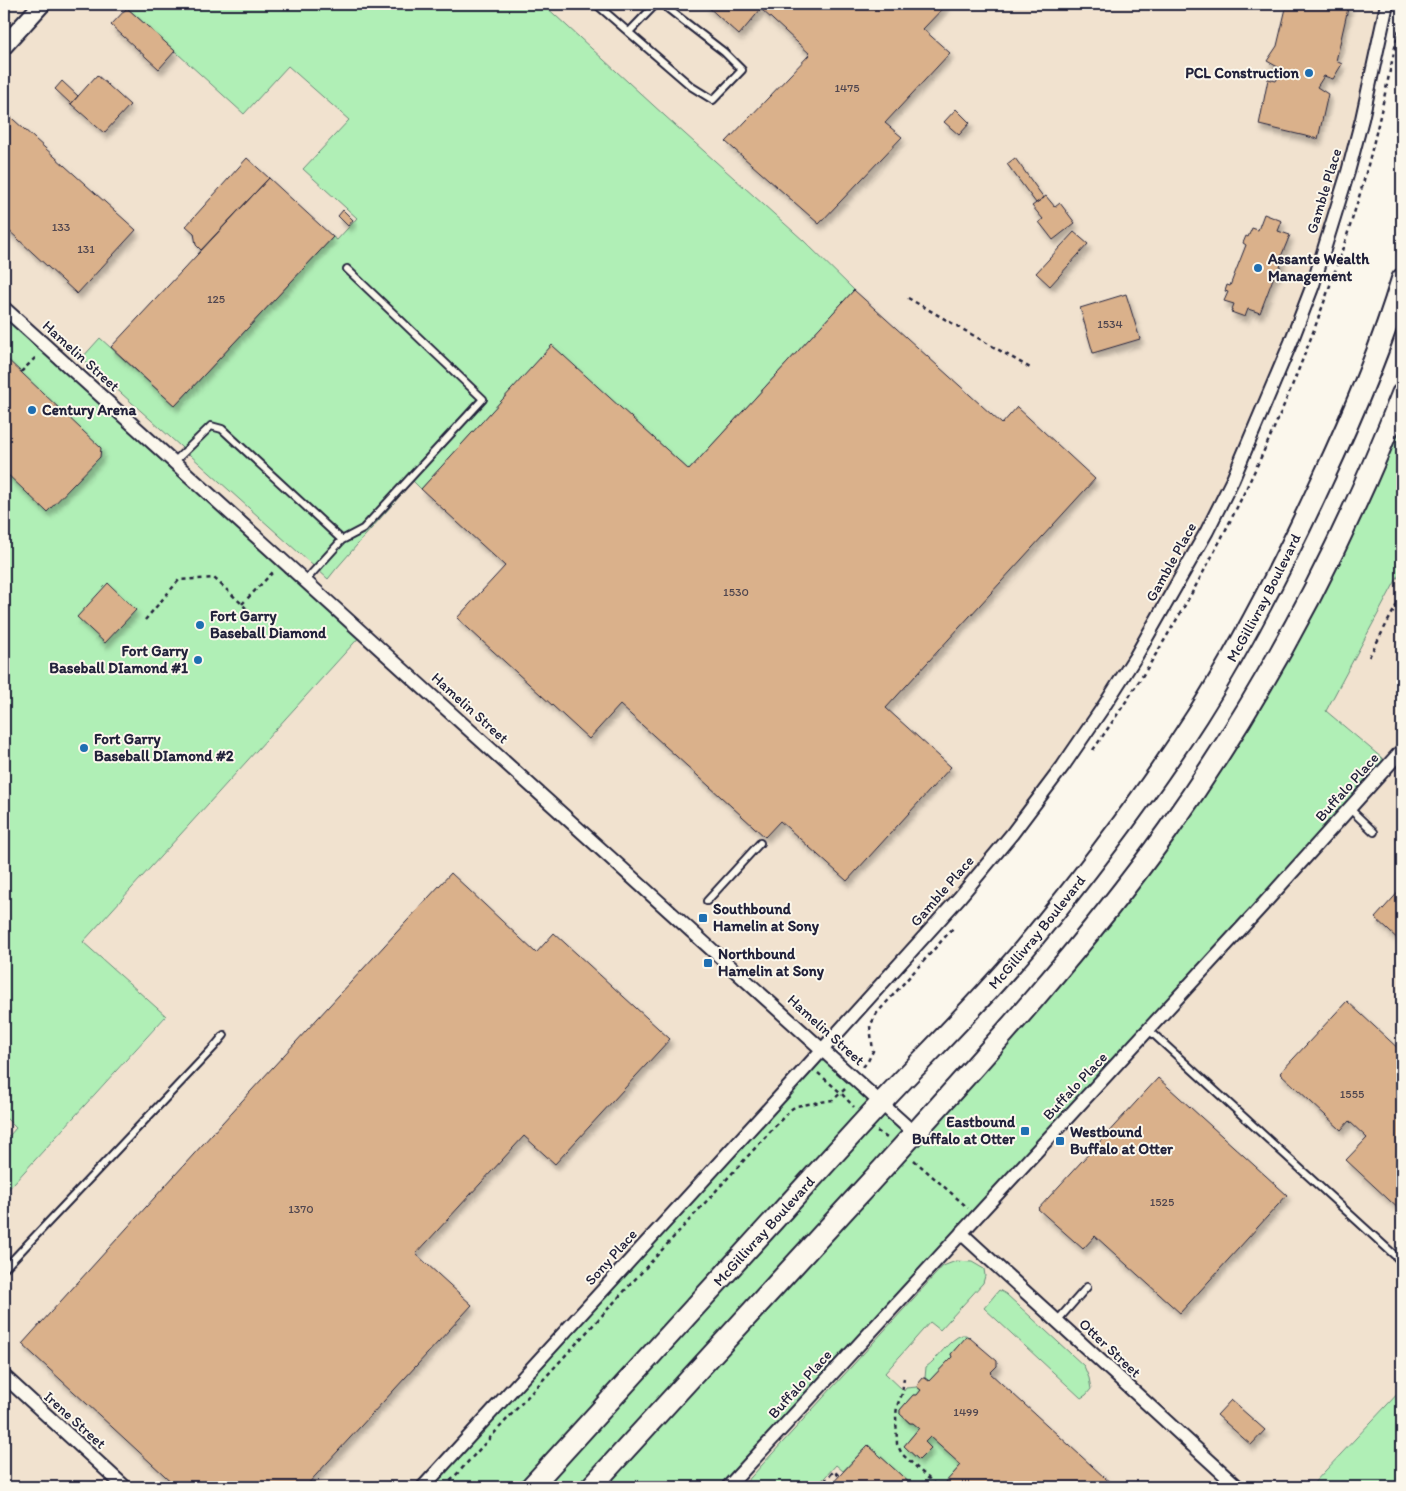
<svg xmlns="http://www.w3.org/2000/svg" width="1406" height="1491" viewBox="0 0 1406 1491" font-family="Itim,sans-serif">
<defs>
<filter id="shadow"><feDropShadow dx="3" dy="5.5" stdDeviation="2.5" flood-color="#0004"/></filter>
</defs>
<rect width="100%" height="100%" fill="#fbf7ec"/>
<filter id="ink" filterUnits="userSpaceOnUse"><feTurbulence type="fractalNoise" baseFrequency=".02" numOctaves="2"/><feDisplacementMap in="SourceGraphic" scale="10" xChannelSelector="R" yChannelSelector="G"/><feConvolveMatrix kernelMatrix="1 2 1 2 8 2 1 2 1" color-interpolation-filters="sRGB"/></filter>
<g filter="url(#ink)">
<path fill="#f1e2cf" d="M 4,4 L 1387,4 L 1362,119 L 1291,342 L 1171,596 L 1012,834 L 423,1487 L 4,1487 L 4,1194 L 166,1017 L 82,943 L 363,633 L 4,308 Z
M 1402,569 L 1402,1389 L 1310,1487 L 728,1487 L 1389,764 L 1326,711 Z
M 4,1116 L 16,1128 L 4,1142 Z"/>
<path fill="#b0efb6" stroke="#698878" d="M 123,4 L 543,4 L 665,116 L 804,241 L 854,290 L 689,470 L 552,346 L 421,489 L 413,481 L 336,569 L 328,579 L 82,358 L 100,338 L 175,406 L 333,237 L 337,240 L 357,218 L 303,169 L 349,120 L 288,66 L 244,114 Z
M 4,308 L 363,633 L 83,942 L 166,1016 L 4,1194 L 4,1142 L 16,1128 L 4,1116 Z
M 1402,394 L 1402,569 L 1326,711 L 1389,764 L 728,1487 L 423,1487 L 823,1049 L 914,1133 L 1027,1007 L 1242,716 Z
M 956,1261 L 972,1262 L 984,1269 L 985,1276 L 983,1283 L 940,1330 L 930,1322 L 885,1373 L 904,1391 L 906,1388 L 917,1387 L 921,1390 L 917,1395 L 913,1395 L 900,1410 L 900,1414 L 909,1423 L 913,1423 L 919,1428 L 904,1446 L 919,1460 L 931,1448 L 925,1442 L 930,1437 L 961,1465 L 944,1484 L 948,1487 L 914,1487 L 868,1445 L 843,1471 L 836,1465 L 816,1487 L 742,1487 L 943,1266 Z
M 999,1290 L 1006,1294 L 1084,1366 L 1089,1378 L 1091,1389 L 1086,1395 L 1081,1398 L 984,1308 Z
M 962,1335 L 966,1335 L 970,1338 L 966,1338 L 951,1354 L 952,1357 L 929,1381 L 925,1378 L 926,1367 C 938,1359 949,1339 962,1335 Z
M 1402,1389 L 1402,1487 L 1310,1487 Z"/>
<path fill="#dab18b" stroke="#22223b" filter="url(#shadow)" d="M 705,4 L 947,4 L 923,29 L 950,53 L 885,123 L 902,137 L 819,224 L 726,142 L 810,54 L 761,9 L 739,35 Z
M 1287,4 L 1349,4 L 1336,61 L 1342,64 L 1333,79 L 1324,76 L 1317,87 L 1328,94 L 1318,139 L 1259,125 L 1268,79 L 1276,81 L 1283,70 L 1267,61 L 1277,46 Z
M 127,8 L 175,51 L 159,69 L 111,25 Z
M 97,75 L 130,105 L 104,133 L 71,104 Z
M 62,81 L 78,96 L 71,104 L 55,89 Z
M 956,109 L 970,123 L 959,135 L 944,122 Z
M 4,111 L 136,230 L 77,294 L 4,226 Z
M 247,158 L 269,178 L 201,250 L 196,245 L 194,233 L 186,226 Z
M 1015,158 L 1044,198 L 1036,203 L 1007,164 Z
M 269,178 L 333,237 L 175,406 L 111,347 Z
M 1046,196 L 1055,207 L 1060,203 L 1075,223 L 1053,240 L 1039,222 L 1043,219 L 1032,206 Z
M 343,210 L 353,220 L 348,226 L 338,216 Z
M 1264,214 L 1282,221 L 1278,231 L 1290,235 L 1280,259 L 1283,260 L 1276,276 L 1274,276 L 1260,313 L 1248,309 L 1245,317 L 1231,312 L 1234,304 L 1224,301 L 1228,292 L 1225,291 L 1227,285 L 1230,286 L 1233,278 L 1246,245 L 1243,243 L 1246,236 L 1248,237 L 1252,228 L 1258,230 Z
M 1074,232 L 1088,244 L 1050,286 L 1036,273 Z
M 854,290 L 1002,424 L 1017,407 L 1095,479 L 886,708 L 951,767 L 847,881 L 780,821 L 765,837 L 620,705 L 589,739 L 457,618 L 505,566 L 421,489 L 552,345 L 689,470 Z
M 1126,294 L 1140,339 L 1093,353 L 1080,308 Z
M 4,356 L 101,448 L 100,457 L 47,512 L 4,471 Z
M 108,583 L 136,610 L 105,643 L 77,617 Z
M 451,873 L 536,953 L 554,933 L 670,1039 L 555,1164 L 524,1136 L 416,1254 L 472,1305 L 305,1487 L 177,1487 L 22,1344 L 251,1091 Z
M 1402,888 L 1402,943 L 1375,918 Z
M 1347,1001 L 1402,1052 L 1402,1212 L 1346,1160 L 1367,1138 L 1349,1121 L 1341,1130 L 1280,1073 Z
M 1158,1078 L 1287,1195 L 1180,1313 L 1095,1236 L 1083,1249 L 1038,1209 Z
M 966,1337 L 970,1338 L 997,1361 L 997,1366 L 990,1373 L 1115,1487 L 948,1487 L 944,1484 L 961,1465 L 930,1437 L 925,1442 L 931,1448 L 919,1460 L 904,1446 L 919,1428 L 913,1423 L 910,1423 L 900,1414 L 900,1410 L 913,1395 L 917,1395 L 921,1390 L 917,1387 L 918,1384 L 923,1378 L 925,1378 L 929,1381 L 952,1357 L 951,1354 Z
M 1231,1400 L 1265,1430 L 1251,1445 L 1217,1415 Z
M 868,1445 L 914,1487 L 829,1487 Z"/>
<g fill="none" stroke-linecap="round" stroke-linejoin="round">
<g stroke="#22223b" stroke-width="10">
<path id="service" d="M 596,4 L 692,87 L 713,100 L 742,70 L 724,52 L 662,4
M 629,32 L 656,4
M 174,462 L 211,426 L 222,429 L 342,540 L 305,581
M 342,540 L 363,529 L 483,399 L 347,269
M 1349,808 L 1374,832
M 707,901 L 760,843
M 1149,1030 L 1402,1262
M 4,1269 L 214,1047 L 224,1035
M 1057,1321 L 1087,1287"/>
</g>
<g stroke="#22223b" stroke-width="16">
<path id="minor" d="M 4,308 L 914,1133
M 961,1233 L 1238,1487
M 4,1376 L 125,1487
M 423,1487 L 804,1070 L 959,898 L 1012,834 L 1063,766 L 1104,706 L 1136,656 L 1207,531 L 1233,479 L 1291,342 L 1313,285 L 1348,172 L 1362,119 L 1387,4
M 728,1487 L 1260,908 L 1402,750"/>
</g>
<g stroke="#22223b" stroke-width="20">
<path id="tertiary" d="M 4,46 L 42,4"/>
</g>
<g stroke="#22223b" stroke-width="24">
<g id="primary">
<path id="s1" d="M 531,1487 C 639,1368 748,1249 856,1130 C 912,1068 973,1011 1026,947 C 1087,873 1145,797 1197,716 C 1244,642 1284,563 1321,483 C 1352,417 1381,349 1402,279"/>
<path d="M 591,1487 C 689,1380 786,1274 884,1167 C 983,1058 1082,950 1168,830 C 1264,695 1342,548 1402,394"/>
</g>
</g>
<path stroke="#22223b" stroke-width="2.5" stroke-dasharray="4 4" stroke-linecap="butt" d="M 908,298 L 1032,369
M 21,372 L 37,356
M 242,604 L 274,571
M 145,620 L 179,580 L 214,578 L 242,604 L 254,617
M 1369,657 L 1402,595
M 1093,750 C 1192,609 1271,454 1328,291 C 1341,255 1353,218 1364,180 C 1379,125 1390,70 1402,15
M 863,1067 L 868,1061 L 873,1051 L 870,1026 L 877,1013 L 954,927
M 818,1073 L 841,1093 L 854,1107
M 877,1131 L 887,1138
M 914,1160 L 968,1208
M 904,1378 L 902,1394 L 897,1406 L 896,1416 L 897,1444 L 902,1454 L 938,1487
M 445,1487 L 790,1110 L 796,1106 L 833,1100 L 845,1089
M 819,1487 L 834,1471 L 839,1476"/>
<use href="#service" stroke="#fbf7ec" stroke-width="6"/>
<use href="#minor" stroke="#fbf7ec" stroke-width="12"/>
<use href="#tertiary" stroke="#fbf7ec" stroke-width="16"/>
<use href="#primary" stroke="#fbf7ec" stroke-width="20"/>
</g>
</g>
<g fill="#1f6fb2" stroke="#fbf7ec" stroke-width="2">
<circle cx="1309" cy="73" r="5"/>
<circle cx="1258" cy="268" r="5"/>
<circle cx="32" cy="410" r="5"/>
<circle cx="200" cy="625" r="5"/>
<circle cx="198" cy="660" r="5"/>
<circle cx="84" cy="748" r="5"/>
<rect x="698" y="913" width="10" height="10" rx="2.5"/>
<rect x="703" y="958" width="10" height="10" rx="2.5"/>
<rect x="1020" y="1126" width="10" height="10" rx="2.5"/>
<rect x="1055" y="1136" width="10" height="10" rx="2.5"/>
</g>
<g text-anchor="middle" stroke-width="4" stroke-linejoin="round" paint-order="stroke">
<g font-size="12" fill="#50464f">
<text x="847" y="92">1475</text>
<text x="61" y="231">133</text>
<text x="86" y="253">131</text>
<text x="216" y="303">125</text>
<text x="1110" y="328">1534</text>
<text x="736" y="596">1530</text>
<text x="1352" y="1098">1555</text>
<text x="1162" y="1206">1525</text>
<text x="301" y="1213">1370</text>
<text x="966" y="1416">1499</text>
</g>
<g font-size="15" font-weight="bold" fill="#22223b" stroke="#fbf7ec" text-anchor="start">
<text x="1299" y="78" text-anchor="end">PCL Construction</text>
<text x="1268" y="264">Assante Wealth<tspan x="1268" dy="17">Management</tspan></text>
<text x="42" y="415">Century Arena</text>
<text x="210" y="621">Fort Garry<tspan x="210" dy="17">Baseball Diamond</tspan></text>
<text x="188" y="656" text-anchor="end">Fort Garry<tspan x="188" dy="17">Baseball DIamond #1</tspan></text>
<text x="94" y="744">Fort Garry<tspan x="94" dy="17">Baseball DIamond #2</tspan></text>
<text x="713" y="914">Southbound<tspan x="713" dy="17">Hamelin at Sony</tspan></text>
<text x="718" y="959">Northbound<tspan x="718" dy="17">Hamelin at Sony</tspan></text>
<text x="1015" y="1127" text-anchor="end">Eastbound<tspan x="1015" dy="17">Buffalo at Otter</tspan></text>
<text x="1070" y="1137">Westbound<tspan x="1070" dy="17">Buffalo at Otter</tspan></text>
</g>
<g font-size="15" fill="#22223b" stroke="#fbf7ec">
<text transform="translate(1324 191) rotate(-73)" y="5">Gamble Place</text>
<text transform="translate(81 356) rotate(42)" y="5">Hamelin Street</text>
<text transform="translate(1171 562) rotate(-61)" y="5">Gamble Place</text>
<text dy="5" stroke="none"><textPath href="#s1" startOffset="1156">McGillivray Boulevard</textPath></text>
<text transform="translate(470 708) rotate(42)" y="5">Hamelin Street</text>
<text transform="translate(1347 787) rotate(-48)" y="5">Buffalo Place</text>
<text transform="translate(942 891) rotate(-49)" y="5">Gamble Place</text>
<text dy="5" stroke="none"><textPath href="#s1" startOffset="751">McGillivray Boulevard</textPath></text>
<text transform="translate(826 1030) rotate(42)" y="5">Hamelin Street</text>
<text transform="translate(1075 1086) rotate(-47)" y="5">Buffalo Place</text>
<text dy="5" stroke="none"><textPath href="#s1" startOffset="346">McGillivray Boulevard</textPath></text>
<text transform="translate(611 1257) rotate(-48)" y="5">Sony Place</text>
<text transform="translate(1110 1348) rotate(43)" y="5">Otter Street</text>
<text transform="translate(800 1384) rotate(-48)" y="5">Buffalo Place</text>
<text transform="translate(75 1420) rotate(42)" y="5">Irene Street</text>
</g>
</g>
<rect width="1406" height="1491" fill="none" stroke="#fbf7ec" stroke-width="20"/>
<rect x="10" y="10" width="1386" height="1471" fill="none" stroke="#22223b" stroke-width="2" filter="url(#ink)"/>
</svg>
